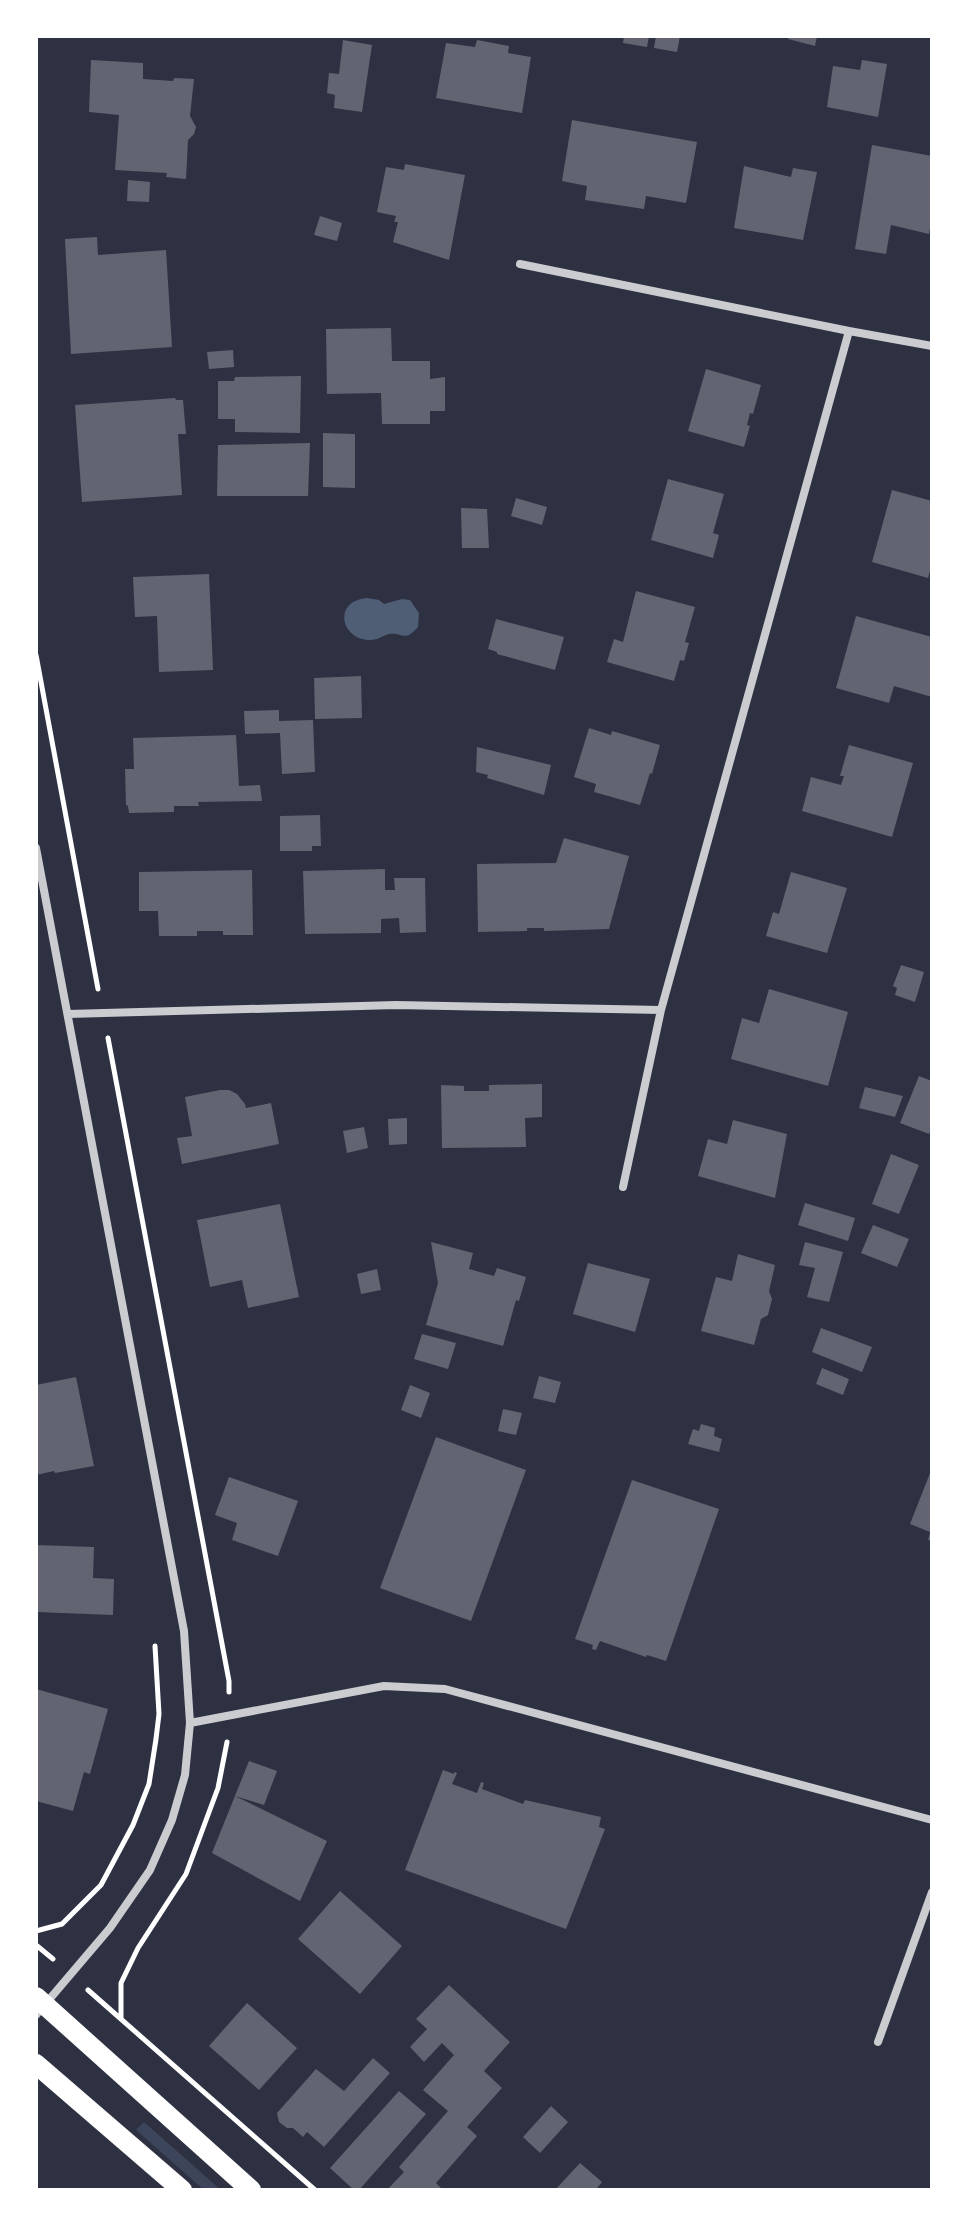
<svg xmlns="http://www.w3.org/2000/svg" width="968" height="2226" viewBox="0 0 968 2226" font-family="'Varela Round',sans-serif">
<rect width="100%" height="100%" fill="#2d3142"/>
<path fill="#3c4559" d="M 144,2122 L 221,2190 L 204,2190 L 136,2130 Z"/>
<path fill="#4f5d75" d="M 367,598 L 379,600 L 384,604 L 402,599 L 410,600 L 419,613 L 418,627 C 404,643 403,632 389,634 C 382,636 378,640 370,640 C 341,640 332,601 367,598 Z"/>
<path fill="#626471" d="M 624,36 L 649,36 L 647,47 L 623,43 Z
M 656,36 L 680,36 L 677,52 L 654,48 Z
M 789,36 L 817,36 L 815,46 L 788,39 Z
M 343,40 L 372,45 L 362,112 L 334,108 L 335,95 L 327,93 L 329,73 L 339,74 Z
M 477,40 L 509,46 L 508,53 L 531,57 L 522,113 L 436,98 L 446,43 L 475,47 Z
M 91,60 L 143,63 L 143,79 L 173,81 L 174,78 L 194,79 L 190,116 L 196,127 L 194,134 L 188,140 L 186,179 L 166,177 L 167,173 L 115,170 L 119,115 L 89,112 Z
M 862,60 L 887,64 L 878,117 L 827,107 L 833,66 L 860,70 Z
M 572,120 L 697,142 L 686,203 L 646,196 L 644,209 L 585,200 L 587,186 L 562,181 Z
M 872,145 L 932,156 L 932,217 L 929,234 L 891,225 L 886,254 L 855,249 Z
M 405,164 L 465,175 L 449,260 L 393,242 L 398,222 L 394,222 L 396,216 L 377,212 L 386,167 L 404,170 Z
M 744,166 L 791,177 L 793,168 L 817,172 L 803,240 L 734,228 Z
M 128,180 L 150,182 L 149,202 L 127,201 Z
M 320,216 L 342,223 L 337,241 L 314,235 Z
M 97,237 L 98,255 L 166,250 L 172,347 L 71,354 L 65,239 Z
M 391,328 L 392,361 L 430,361 L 430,379 L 445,377 L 445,411 L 430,411 L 430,424 L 382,424 L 381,393 L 327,394 L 326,329 Z
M 233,350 L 234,367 L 209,369 L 207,352 Z
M 706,369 L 761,385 L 753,414 L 750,413 L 747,425 L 750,426 L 744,447 L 688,431 Z
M 301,376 L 300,433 L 235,432 L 235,419 L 218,419 L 218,381 L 234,381 L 235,377 Z
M 175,398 L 176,400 L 183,400 L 186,434 L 178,434 L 182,495 L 82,502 L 75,405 Z
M 323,433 L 355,434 L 355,488 L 323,487 Z
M 310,443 L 308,496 L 217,496 L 218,445 Z
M 668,479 L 724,494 L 713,533 L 719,535 L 713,558 L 651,540 Z
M 892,490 L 932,501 L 932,565 L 928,578 L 872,562 Z
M 516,498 L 547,507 L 542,525 L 511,516 Z
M 461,508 L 487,509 L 489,548 L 462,548 Z
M 209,574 L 213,670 L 159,672 L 157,616 L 135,617 L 133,577 Z
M 636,591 L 695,607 L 685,642 L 689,643 L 684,661 L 680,660 L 674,681 L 607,662 L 614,639 L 623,642 Z
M 856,616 L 932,637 L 932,697 L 894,686 L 889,703 L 836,688 Z
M 496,619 L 564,637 L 555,670 L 497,654 L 497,652 L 488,649 Z
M 361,676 L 362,718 L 315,719 L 314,678 Z
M 279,710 L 279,721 L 313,720 L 315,772 L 282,774 L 280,733 L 245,734 L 244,711 Z
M 589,728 L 611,735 L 612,731 L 660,745 L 652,774 L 650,773 L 640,805 L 594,792 L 596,784 L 574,777 Z
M 236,735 L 239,786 L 260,785 L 262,801 L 198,802 L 199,806 L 174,806 L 174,812 L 129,813 L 128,806 L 126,805 L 125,769 L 134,769 L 133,738 Z
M 849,745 L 913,763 L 892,837 L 802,811 L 811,777 L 841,785 L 844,776 L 840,776 Z
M 477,747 L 551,765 L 544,795 L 487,778 L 488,775 L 476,772 Z
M 320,815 L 321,846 L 312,846 L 312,851 L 280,851 L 280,816 Z
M 564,838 L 629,856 L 609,929 L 544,931 L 544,928 L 527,928 L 527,931 L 478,932 L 477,864 L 556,863 Z
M 385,869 L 385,890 L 395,890 L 394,878 L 425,878 L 426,932 L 400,933 L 399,918 L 381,919 L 381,933 L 305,934 L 303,871 Z
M 252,870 L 253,935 L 223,935 L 223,931 L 197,931 L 197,936 L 159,936 L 158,911 L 139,911 L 139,872 Z
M 791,872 L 847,888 L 827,953 L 766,936 L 773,912 L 779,914 Z
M 901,965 L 924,972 L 915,1002 L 895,995 L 897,988 L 893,986 Z
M 769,989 L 848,1012 L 828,1086 L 731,1059 L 742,1018 L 759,1023 Z
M 919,1076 L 932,1081 L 932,1126 L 929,1134 L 900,1123 Z
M 542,1084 L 542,1117 L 525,1118 L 526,1147 L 442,1148 L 441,1085 L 464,1086 L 464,1091 L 489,1091 L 489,1085 Z
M 865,1087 L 903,1096 L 895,1117 L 859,1108 Z
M 220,1090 L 229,1090 L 237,1094 L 245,1104 L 246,1108 L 271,1103 L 279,1144 L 182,1164 L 177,1138 L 192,1136 L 185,1097 Z
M 407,1118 L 407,1144 L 389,1145 L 388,1119 Z
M 733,1120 L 787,1134 L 775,1198 L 698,1176 L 708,1139 L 727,1144 Z
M 364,1127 L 368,1148 L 347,1153 L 343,1131 Z
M 891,1154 L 919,1165 L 899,1214 L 872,1204 Z
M 805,1203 L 855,1218 L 848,1241 L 798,1225 Z
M 280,1204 L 299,1297 L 248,1308 L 242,1280 L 210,1287 L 197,1220 Z
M 873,1225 L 909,1239 L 897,1267 L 861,1253 Z
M 431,1242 L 473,1253 L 469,1269 L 494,1276 L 497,1268 L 526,1277 L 519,1301 L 516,1300 L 503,1346 L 426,1325 L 438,1283 Z
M 805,1242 L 843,1252 L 829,1302 L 807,1297 L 815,1268 L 799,1265 Z
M 738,1254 L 775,1265 L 769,1291 L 772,1299 L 768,1315 L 761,1319 L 754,1345 L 701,1331 L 716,1277 L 732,1281 Z
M 588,1263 L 650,1279 L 635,1332 L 573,1314 Z
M 377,1269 L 381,1290 L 361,1294 L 357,1274 Z
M 821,1328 L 872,1347 L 862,1372 L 812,1352 Z
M 422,1334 L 456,1343 L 448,1369 L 414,1359 Z
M 822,1368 L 849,1379 L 843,1395 L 816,1384 Z
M 539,1376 L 561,1382 L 555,1403 L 533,1398 Z
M 76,1377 L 94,1466 L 55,1473 L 54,1471 L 36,1475 L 36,1385 Z
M 410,1385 L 430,1393 L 421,1418 L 401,1410 Z
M 503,1409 L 522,1413 L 516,1435 L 498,1431 Z
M 701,1424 L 715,1428 L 714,1436 L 722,1439 L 719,1452 L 688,1444 L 693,1429 L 699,1431 Z
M 436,1437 L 526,1470 L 471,1621 L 380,1588 Z
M 932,1468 L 932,1541 L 928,1540 L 930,1532 L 910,1524 Z
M 229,1477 L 298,1501 L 278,1556 L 232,1540 L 237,1523 L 215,1515 Z
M 632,1480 L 719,1509 L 666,1661 L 647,1655 L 646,1657 L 600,1641 L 596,1650 L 592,1649 L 593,1645 L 575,1639 Z
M 36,1545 L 94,1547 L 93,1578 L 114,1579 L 113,1615 L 36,1612 Z
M 36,1689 L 108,1709 L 90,1774 L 84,1772 L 73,1811 L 36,1801 Z
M 249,1761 L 277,1771 L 264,1805 L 235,1796 L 327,1841 L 300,1901 L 212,1853 Z
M 443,1770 L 454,1774 L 454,1772 L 457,1773 L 452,1784 L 477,1793 L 481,1782 L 484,1783 L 482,1789 L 523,1804 L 525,1800 L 601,1817 L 599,1827 L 605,1829 L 566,1929 L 405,1870 Z
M 340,1891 L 402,1946 L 360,1994 L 298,1939 Z
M 449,1985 L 510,2042 L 484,2071 L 502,2088 L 467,2127 L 477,2136 L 436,2183 L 443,2190 L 387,2190 L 404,2172 L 399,2167 L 448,2111 L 423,2090 L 454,2055 L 442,2043 L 424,2062 L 410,2047 L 427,2029 L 416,2019 Z
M 247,2003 L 297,2048 L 259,2090 L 209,2046 Z
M 373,2058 L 390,2073 L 324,2147 L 307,2132 L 303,2137 L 293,2128 L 287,2128 L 279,2122 L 277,2113 L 316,2069 L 344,2091 Z
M 399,2091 L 426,2114 L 359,2190 L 354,2190 L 330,2168 Z
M 551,2106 L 568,2122 L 540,2153 L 523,2137 Z
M 580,2163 L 602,2182 L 597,2188 L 599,2190 L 555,2190 Z"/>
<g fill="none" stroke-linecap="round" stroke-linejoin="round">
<path stroke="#fff" stroke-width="5" d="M 36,655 L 98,989
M 108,1038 L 229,1681 L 229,1692
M 36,1931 L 62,1924 L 101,1885 L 133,1825 L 149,1784 L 156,1739 L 159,1714 L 155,1646
M 36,1945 L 53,1959
M 88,1990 L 315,2190
M 121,2019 L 121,1983 L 138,1948 L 186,1874 L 218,1788 L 227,1742"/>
<path stroke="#caccd0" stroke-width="8" d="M 520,264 L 849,331
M 36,848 L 184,1631 L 190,1723 L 185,1775 L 172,1820 L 150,1870 L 110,1928 L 36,2015
M 68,1014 L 396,1005 L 661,1010 L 849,331 L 932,346
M 623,1187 L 661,1010
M 190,1723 L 384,1686 L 445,1689 L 932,1820
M 878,2042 L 932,1892"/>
<path stroke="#fff" stroke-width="20" d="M 36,1997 L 251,2190
M 36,2064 L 182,2190"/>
</g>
<rect width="968" height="2226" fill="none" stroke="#ffffff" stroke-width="76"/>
</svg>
